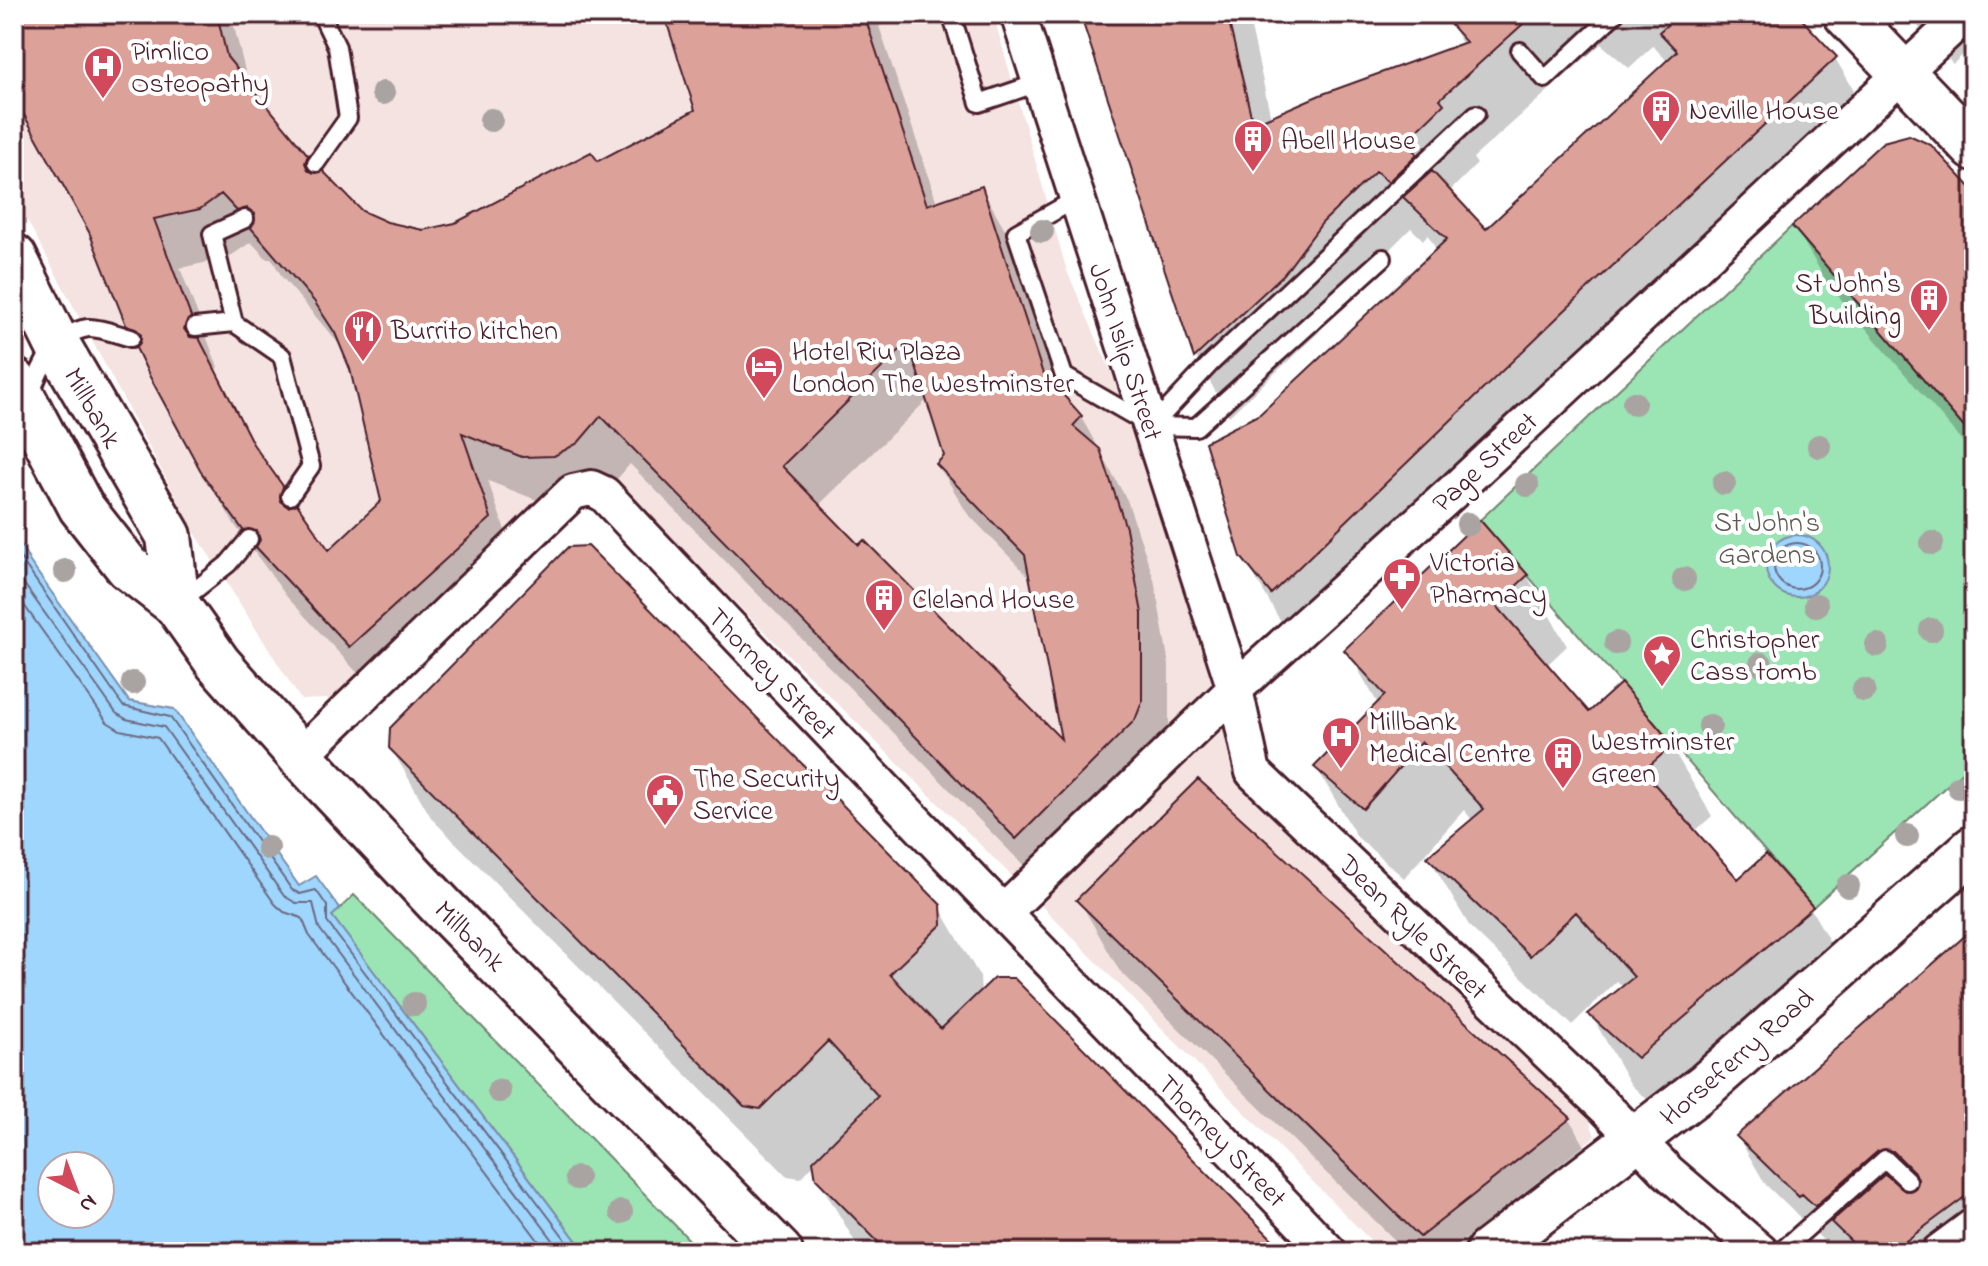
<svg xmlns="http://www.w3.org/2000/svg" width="1988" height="1266" viewBox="0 0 1988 1266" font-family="'Indie Flower',sans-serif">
<rect width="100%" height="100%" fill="#fff"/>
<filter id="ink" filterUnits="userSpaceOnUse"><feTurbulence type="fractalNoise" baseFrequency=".0125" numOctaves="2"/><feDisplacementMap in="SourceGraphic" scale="16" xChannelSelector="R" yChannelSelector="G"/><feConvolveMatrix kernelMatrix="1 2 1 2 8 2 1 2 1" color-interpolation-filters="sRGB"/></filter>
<g filter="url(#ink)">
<path fill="#f4e3e1" d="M 14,14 L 993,14 L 1067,271 L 1136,429 L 1217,682 L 1240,779 L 1583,1104 L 1595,1136 L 1448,1252 L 1382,1252 L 1021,885 L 612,481 L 350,698 L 301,700 L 197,536 L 14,196 Z"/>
<path fill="#9be4b3" stroke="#72826f" stroke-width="2" d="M 1792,226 L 1974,439 L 1974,761 L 1813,907 L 1480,520 Z
M 354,895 L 701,1252 L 585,1252 L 332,916 Z"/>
<path fill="#9ed6fe" stroke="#7c8daa" stroke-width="2" fill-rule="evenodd" d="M 14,532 L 30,562 L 129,701 L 174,709 L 299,886 L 316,876 L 340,909 L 332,916 L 585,1252 L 14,1252 ZM 52,1166 L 100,1166 L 100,1214 L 52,1214 Z
M1766 566a31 31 0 1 1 62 0a31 31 0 1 1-62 0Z"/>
<path fill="#0003" fill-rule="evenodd" d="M 14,14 L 231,14 L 249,87 L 316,173 L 361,212 L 386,224 L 423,232 L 456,225 L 598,164 L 698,111 L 666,14 L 917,14 L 879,26 L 937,203 L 982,189 L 1010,238 L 1060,394 L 1081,417 L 1127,500 L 1154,579 L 1169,664 L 1169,753 L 1045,887 L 630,464 L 606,492 L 552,506 L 488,481 L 518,568 L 378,695 L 287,597 L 234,524 L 205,474 L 128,324 L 91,232 L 14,93 ZM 251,242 L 267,259 L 272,259 L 282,277 L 344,350 L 352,368 L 383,502 L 329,553 L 263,462 L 216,370 L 218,367 L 180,268 L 228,258 ZM 928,399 L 946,457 L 938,464 L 967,513 L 1032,580 L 1064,745 L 818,506 Z
M 1083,14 L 1248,14 L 1271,118 L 1463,45 L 1448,20 L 1455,14 L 1795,14 L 1835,58 L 1870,117 L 1596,372 L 1306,652 L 1278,617 L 1243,556 L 1261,416 L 1437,251 L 1428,235 L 1423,240 L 1411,228 L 1356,283 L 1318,333 L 1229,416 L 1196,357 ZM 1601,44 L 1629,68 L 1653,46 L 1668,62 L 1485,232 L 1449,192 L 1477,164 L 1473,158 Z
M 1907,14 L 1974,14 L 1974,44 L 1953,64 Z
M 1974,194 L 1974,455 L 1828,284 L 1795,227 Z
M 1527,576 L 1567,646 L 1546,666 L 1589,715 L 1671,746 L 1712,816 L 1694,832 L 1738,882 L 1811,909 L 1851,979 L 1678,1127 L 1631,1085 L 1591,1015 L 1624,988 L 1617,981 L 1572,1025 L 1470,927 L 1429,858 L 1473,821 L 1464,810 L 1404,878 L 1357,837 L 1316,767 L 1378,704 L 1347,650 Z
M 391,748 L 939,906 L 980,977 L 981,994 L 1283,1252 L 861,1252 L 818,1179 L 815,1163 L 801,1178 L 787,1176 L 432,819 Z
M 1198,782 L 1570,1120 L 1610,1190 L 1530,1252 L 1407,1252 L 1119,970 L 1079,900 Z
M 1974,929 L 1974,1252 L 1842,1252 L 1831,1242 L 1828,1245 L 1766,1185 L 1738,1137 Z
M 1607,1239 L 1632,1241 L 1645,1252 L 1591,1252 Z"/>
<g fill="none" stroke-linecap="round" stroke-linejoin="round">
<path stroke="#6c687f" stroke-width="2" d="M1774 566a23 23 0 1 1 46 0a23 23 0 1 1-46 0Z
M 14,549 L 123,706 L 170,717 L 292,890 L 300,894 L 316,890 L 327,906 L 327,922 L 575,1252
M 14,570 L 116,713 L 126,719 L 164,727 L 284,896 L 296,903 L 313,903 L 319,928 L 562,1252
M 14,591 L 107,722 L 120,730 L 158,738 L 275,904 L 284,912 L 302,918 L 309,935 L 547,1252"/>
</g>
<path fill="#dca29a" stroke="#4a1f2b" stroke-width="2" fill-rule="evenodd" d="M 14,14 L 217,14 L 227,57 L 308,155 L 305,163 L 309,171 L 323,171 L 362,211 L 387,222 L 423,230 L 455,223 L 591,152 L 598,161 L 695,110 L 664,14 L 864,14 L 927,205 L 982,186 L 1042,371 L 1082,416 L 1073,426 L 1100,449 L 1126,528 L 1142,613 L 1142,702 L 1135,720 L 1016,839 L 601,416 L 578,443 L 554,456 L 522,457 L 462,433 L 491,518 L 349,647 L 256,547 L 260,540 L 257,531 L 243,530 L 203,475 L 150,377 L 136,348 L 141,335 L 126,325 L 89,232 L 14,97 ZM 221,194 L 237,211 L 247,208 L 255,214 L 251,228 L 314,301 L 335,333 L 350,369 L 381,501 L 329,550 L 297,504 L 288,507 L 280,501 L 283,486 L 253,444 L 199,338 L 190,337 L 184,329 L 191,317 L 154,219 L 200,209 ZM 908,342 L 944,456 L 936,464 L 1025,555 L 1061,739 L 864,540 L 859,545 L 782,466 Z
M 1080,14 L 1227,14 L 1253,124 L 1320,95 L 1466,42 L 1441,14 L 1534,14 L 1440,99 L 1444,104 L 1405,142 L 1417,154 L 1388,182 L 1376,171 L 1322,223 L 1284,274 L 1194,358 Z
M 1679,14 L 1797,14 L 1837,57 L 1562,313 L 1271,594 L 1241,557 L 1205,442 L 1260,414 L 1447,239 L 1403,197 L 1432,171 L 1486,229 L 1677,51 L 1659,32 Z
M 1909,135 L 1931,145 L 1974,191 L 1974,439 L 1792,226 L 1883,142 Z
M 1480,520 L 1528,575 L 1496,605 L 1589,712 L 1621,683 L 1673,745 L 1643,771 L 1738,879 L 1766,854 L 1813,907 L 1637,1058 L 1588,1014 L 1634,977 L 1576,912 L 1530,956 L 1427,857 L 1484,809 L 1422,742 L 1363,809 L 1314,767 L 1385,695 L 1344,650 Z
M 588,546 L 941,905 L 942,924 L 890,974 L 941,1029 L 994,978 L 1014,978 L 1285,1252 L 888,1252 L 816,1179 L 813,1161 L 878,1096 L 828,1041 L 760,1109 L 744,1106 L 389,748 L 390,728 L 568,547 Z
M 1198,779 L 1571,1118 L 1420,1237 L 1076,900 Z
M 1974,928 L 1974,1190 L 1891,1252 L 1862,1252 L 1831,1222 L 1885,1174 L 1905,1191 L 1916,1188 L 1916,1174 L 1893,1151 L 1878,1151 L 1815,1206 L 1802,1194 L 1799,1197 L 1736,1136 Z"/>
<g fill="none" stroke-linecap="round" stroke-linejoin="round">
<g stroke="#4a1f2b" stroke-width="22">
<path id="lane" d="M 951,14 L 979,103 L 1038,83
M 1520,51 L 1545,79 L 1615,14
M 316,163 L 348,118 L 337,47 L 321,14
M 1076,199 L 1016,233 L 1064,376 L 1146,423
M 1383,258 L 1196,427 L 1152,426 L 1210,364 L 1476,114
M 234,323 L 212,234 L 245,219
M 195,327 L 234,323 L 282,356 L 311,466 L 290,496
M 30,397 C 39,369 54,333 88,328 C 100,327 119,335 131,338
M 180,602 L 228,564 L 249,539
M 1780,1252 L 1885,1159 L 1908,1181"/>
</g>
<g stroke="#4a1f2b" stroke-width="40">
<path id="street" d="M 1018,14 L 1235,689 L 1253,772 L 1607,1109 L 1668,1172 L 1761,1252
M 300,756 L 573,492 L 591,488 L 604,494 C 843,749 1088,999 1329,1252
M 1005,911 L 1235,689 L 1457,488 L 1966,14
M 1939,1252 L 1974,1226"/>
</g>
<g stroke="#4a1f2b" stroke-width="50">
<path id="secondary" d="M 1846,14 L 1974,148
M 1488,1252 L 1706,1085 L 1974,848"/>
</g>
<g stroke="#4a1f2b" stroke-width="50">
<path id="primary" d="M 14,257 L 57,344 L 169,536 L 177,605
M 14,381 L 81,507 L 128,567 L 177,605 L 218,663 L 300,756 L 442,907 L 780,1252"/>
</g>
<use href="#lane" stroke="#fff" stroke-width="16"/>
<use href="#street" stroke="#fff" stroke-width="34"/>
<use href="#secondary" stroke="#fff" stroke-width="44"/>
<use href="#primary" stroke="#fff" stroke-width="44"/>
</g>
<g fill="#a9a4a1">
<circle cx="383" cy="93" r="12"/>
<circle cx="491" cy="120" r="12"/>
<circle cx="1042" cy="231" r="12"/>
<circle cx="1634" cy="403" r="12"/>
<circle cx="1819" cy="446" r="12"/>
<circle cx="1724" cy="483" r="12"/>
<circle cx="1527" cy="485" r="12"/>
<circle cx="1468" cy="524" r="12"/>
<circle cx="1932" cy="543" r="12"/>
<circle cx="65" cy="571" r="12"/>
<circle cx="1684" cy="579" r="12"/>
<circle cx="1816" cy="605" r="12"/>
<circle cx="1931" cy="630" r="12"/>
<circle cx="1616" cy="643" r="12"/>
<circle cx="1877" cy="645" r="12"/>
<circle cx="1761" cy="664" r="12"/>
<circle cx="133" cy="683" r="12"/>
<circle cx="1864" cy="690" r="12"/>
<circle cx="1710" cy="726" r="12"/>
<circle cx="1959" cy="787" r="12"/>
<circle cx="1907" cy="836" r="12"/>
<circle cx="268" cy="848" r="12"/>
<circle cx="1848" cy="886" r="12"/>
<circle cx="414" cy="1004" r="12"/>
<circle cx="499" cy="1091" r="12"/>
<circle cx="577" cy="1178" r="12"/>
<circle cx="621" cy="1212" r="12"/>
</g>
</g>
<defs>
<g id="hospital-pin" transform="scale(2)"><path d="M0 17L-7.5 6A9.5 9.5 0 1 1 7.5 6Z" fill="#d1495b" stroke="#fff"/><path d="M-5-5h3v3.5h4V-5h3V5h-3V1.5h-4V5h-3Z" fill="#fff"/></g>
<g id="building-pin" transform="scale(2)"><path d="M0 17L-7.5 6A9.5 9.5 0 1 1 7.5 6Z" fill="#d1495b" stroke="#fff"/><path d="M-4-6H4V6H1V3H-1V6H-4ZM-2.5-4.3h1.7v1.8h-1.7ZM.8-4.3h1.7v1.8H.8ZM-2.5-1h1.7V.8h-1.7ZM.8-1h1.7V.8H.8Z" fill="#fff"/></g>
<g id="restaurant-pin" transform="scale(2)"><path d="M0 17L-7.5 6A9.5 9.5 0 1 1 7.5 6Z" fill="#d1495b" stroke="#fff"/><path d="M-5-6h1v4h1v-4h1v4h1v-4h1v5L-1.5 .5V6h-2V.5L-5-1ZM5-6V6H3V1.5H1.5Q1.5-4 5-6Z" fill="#fff"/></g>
<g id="hotel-pin" transform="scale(2)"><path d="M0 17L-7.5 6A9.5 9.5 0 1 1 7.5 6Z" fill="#d1495b" stroke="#fff"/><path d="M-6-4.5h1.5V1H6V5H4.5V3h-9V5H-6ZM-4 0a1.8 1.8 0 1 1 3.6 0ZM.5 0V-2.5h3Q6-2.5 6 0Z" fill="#fff"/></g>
<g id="pharmacy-pin" transform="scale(2)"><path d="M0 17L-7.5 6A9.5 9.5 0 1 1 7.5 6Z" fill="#d1495b" stroke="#fff"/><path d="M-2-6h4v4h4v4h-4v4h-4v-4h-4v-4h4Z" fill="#fff"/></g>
<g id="sight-pin" transform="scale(2)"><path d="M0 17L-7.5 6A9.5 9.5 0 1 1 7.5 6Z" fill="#d1495b" stroke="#fff"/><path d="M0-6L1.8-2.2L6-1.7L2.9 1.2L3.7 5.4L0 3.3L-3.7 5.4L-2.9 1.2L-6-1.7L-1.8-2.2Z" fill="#fff"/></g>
<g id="civic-pin" transform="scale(2)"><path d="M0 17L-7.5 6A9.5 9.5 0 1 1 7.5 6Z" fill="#d1495b" stroke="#fff"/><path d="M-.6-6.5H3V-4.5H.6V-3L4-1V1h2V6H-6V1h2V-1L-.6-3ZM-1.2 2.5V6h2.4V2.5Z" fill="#fff"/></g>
</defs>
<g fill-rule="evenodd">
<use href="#hospital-pin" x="103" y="66"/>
<use href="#building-pin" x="1661" y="109"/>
<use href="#building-pin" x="1253" y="139"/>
<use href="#building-pin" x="1929" y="298"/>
<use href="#restaurant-pin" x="363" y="329"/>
<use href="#hotel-pin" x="764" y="366"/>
<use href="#pharmacy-pin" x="1402" y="577"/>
<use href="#building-pin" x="884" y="598"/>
<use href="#sight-pin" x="1662" y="654"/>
<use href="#hospital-pin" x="1341" y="736"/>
<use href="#building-pin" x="1563" y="756"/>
<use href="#civic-pin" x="665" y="793"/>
</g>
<g text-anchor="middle" stroke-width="8" stroke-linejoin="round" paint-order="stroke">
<g font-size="28" fill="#4a1f2b" stroke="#fff" text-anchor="start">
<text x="131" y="60">Pimlico<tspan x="131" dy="32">Osteopathy</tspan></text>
<text x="1689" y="119">Neville House</text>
<text x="1281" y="149">Abell House</text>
<text x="1901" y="292" text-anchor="end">St John's<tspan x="1901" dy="32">Building</tspan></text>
<text x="391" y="339">Burrito kitchen</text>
<text x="792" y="360">Hotel Riu Plaza<tspan x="792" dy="32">London The Westminster</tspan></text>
<text x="1430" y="571">Victoria<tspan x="1430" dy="32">Pharmacy</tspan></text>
<text x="912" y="608">Cleland House</text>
<text x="1690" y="648">Christopher<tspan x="1690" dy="32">Cass tomb</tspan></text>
<text x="1369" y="730">Millbank<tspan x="1369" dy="32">Medical Centre</tspan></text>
<text x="1591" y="750">Westminster<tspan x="1591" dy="32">Green</tspan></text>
<text x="693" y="787">The Security<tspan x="693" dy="32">Service</tspan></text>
</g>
<g font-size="28" fill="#4a1f2b" stroke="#fff">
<text transform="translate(1127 351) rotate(72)" y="10">John Islip Street</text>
<text transform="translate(94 407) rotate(60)" y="10">Millbank</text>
<text transform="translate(1484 461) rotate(-43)" y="10">Page Street</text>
<text transform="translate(773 673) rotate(46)" y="10">Thorney Street</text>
<text transform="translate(1414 926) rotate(44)" y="10">Dean Ryle Street</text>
<text transform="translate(471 935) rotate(45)" y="10">Millbank</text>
<text transform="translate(1736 1056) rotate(-41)" y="10">Horseferry Road</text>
<text transform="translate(1223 1140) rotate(46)" y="10">Thorney Street</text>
</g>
<g font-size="28" fill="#625a54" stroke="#fff">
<text x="1767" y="531">St John's<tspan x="1767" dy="32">Gardens</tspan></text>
</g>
</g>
<rect width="1988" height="1266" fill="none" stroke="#fff" stroke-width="48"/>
<rect x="24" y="24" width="1940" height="1218" fill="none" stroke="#4a1f2b" stroke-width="3" filter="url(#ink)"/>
<g transform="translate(76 1190) rotate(138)"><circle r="38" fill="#ffffff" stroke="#b7a5aa" stroke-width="2"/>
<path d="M0-6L14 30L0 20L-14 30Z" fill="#d1495b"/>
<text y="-12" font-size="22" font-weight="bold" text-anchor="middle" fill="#4a1f2b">N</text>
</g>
</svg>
